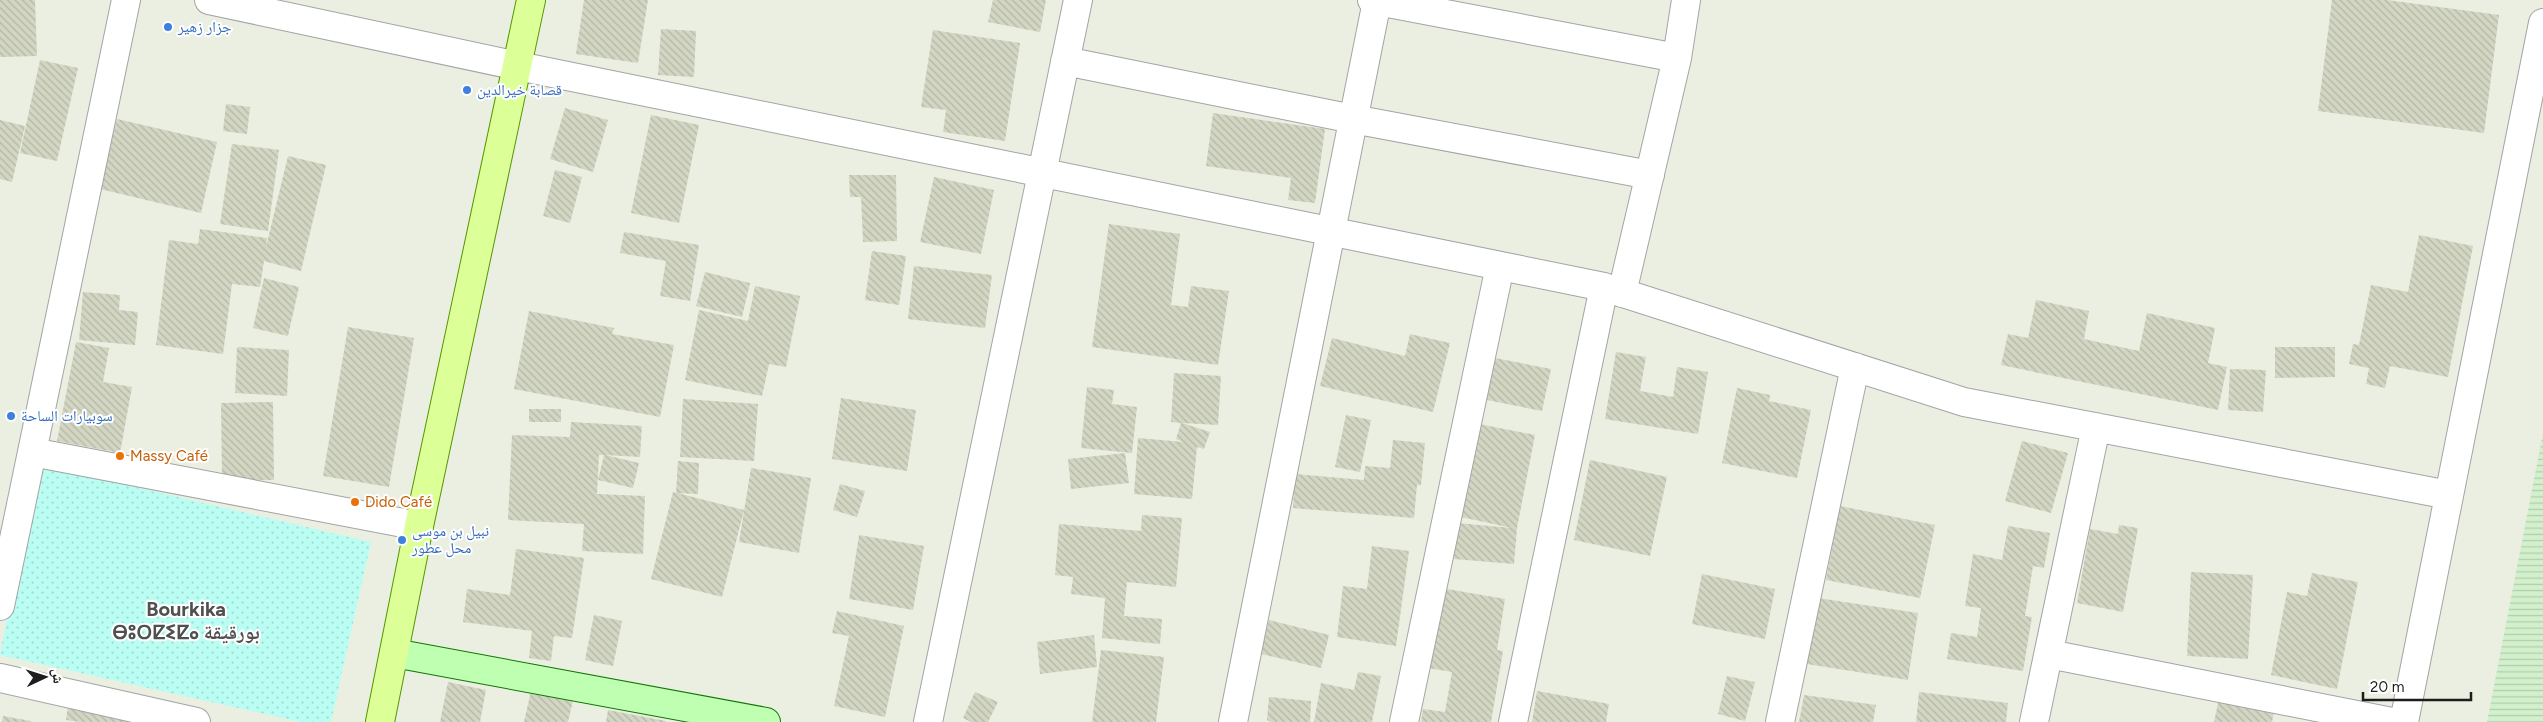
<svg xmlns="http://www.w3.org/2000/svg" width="2543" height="722" viewBox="0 0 2543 722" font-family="Figtree,'Noto Naskh Arabic','Noto Sans Tifinagh',sans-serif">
<defs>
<pattern id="farmland-rules" width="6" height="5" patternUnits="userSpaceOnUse" patternTransform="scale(1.25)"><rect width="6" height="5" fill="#d1f0cb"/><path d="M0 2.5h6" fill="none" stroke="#b3cdae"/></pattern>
<pattern id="park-dots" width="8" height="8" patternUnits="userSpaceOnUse" patternTransform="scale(1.25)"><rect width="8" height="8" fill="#bafef3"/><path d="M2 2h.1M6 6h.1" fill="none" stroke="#9fd9d0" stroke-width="1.8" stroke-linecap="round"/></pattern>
<pattern id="building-back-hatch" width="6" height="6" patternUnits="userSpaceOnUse" patternTransform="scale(1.25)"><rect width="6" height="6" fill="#d2d6c2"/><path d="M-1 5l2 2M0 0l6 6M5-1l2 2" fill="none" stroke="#b4b7a6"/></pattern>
</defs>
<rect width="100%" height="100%" fill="#eaefe2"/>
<path fill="url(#farmland-rules)" d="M 2543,433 L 2543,722 L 2487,722 Z"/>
<path fill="url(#park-dots)" d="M 37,464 L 371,542 L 331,722 L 301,722 L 0,655 Z"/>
<path fill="url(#building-back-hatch)" d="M 0,0 L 35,0 L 37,56 L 0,57 Z
M 584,0 L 648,0 L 638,63 L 576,54 Z
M 993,0 L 1046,0 L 1040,32 L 988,22 Z
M 2332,0 L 2387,0 L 2499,15 L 2484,133 L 2318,111 Z
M 661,29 L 696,31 L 694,77 L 658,75 Z
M 933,30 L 1020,43 L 1005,141 L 943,132 L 946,110 L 921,107 Z
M 40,60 L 78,68 L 57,161 L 20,153 Z
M 226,104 L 250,107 L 247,134 L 223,131 Z
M 565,108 L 608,120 L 593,172 L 550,159 Z
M 1213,113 L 1325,129 L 1315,203 L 1288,200 L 1291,178 L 1206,166 Z
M 651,115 L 699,125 L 679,223 L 631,213 Z
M 117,119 L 217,142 L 201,213 L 100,189 Z
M 0,120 L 25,126 L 12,182 L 0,179 Z
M 232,144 L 279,150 L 268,231 L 220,224 Z
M 288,156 L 326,165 L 301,271 L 264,261 L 260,287 L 232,284 L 223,354 L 156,345 L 169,240 L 198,244 L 200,229 L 267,238 L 266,247 Z
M 555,170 L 582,177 L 570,223 L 543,216 Z
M 849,175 L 896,175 L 897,241 L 863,242 L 861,197 L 850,197 Z
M 934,177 L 994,190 L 981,254 L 920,242 Z
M 1109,224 L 1180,234 L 1171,305 L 1188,307 L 1191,286 L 1229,291 L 1218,365 L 1092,347 Z
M 624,232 L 699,245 L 690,301 L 660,296 L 666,261 L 620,253 Z
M 2419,235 L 2473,246 L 2448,377 L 2390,366 L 2385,388 L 2366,384 L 2369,368 L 2349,364 L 2353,344 L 2359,345 L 2371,285 L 2408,292 Z
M 872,251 L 906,256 L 899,305 L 865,300 Z
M 914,266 L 992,275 L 985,328 L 908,319 Z
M 705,272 L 750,283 L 742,317 L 696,306 Z
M 264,278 L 299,287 L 288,336 L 253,328 Z
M 755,286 L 800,296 L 786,367 L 769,364 L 762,396 L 685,380 L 699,310 L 748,321 Z
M 83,292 L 120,295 L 119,310 L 138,312 L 135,345 L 79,340 Z
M 2036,300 L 2089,311 L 2084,339 L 2139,351 L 2147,313 L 2215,328 L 2208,363 L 2227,367 L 2218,410 L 2001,365 L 2008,334 L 2028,338 Z
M 529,311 L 614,328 L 612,334 L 674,345 L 660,417 L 514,389 Z
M 348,327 L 414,338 L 389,487 L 323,476 Z
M 1410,334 L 1450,343 L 1433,412 L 1320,386 L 1332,338 L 1405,356 Z
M 76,342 L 109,348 L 103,382 L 132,387 L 120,453 L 57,441 Z
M 237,347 L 289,350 L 287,396 L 235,393 Z
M 2275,347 L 2335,347 L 2335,377 L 2275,378 Z
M 1616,352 L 1646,357 L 1640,391 L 1673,397 L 1677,367 L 1708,372 L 1698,434 L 1605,419 Z
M 1490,357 L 1551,369 L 1542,411 L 1482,399 Z
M 2230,369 L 2266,370 L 2263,412 L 2228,410 Z
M 1174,373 L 1221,376 L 1218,425 L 1182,423 L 1210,432 L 1204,449 L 1197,447 L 1192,499 L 1134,494 L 1138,438 L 1183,442 L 1176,439 L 1181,423 L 1171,422 Z
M 1087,387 L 1114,390 L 1112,404 L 1137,407 L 1132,453 L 1081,448 Z
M 1737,388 L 1770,395 L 1769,401 L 1811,410 L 1797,478 L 1722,463 Z
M 841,398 L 916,410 L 907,471 L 832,459 Z
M 683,399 L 758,404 L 754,461 L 680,457 Z
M 273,402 L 274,480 L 222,480 L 221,403 Z
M 529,409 L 561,409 L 561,422 L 529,422 Z
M 1346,415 L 1371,420 L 1360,472 L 1335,467 Z
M 571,422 L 642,426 L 640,457 L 605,455 L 639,463 L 633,488 L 598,480 L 604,455 L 599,455 L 597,494 L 645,496 L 643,554 L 582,551 L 584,524 L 508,520 L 512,435 L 570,437 Z
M 1479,424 L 1535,435 L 1517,528 L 1514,564 L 1454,559 L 1457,523 L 1512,528 L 1461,517 Z
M 1393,440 L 1425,443 L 1421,485 L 1417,485 L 1414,518 L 1293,508 L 1295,474 L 1364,480 L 1365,466 L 1390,468 Z
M 2022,441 L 2068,453 L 2051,513 L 2005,501 Z
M 1125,453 L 1129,483 L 1071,489 L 1068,459 Z
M 1590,460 L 1667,477 L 1650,556 L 1574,540 Z
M 678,461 L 699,463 L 698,494 L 676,493 Z
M 751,468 L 811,478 L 799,553 L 739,542 Z
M 840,484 L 865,491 L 857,517 L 833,510 Z
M 673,492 L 744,510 L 722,597 L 651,579 Z
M 1840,506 L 1935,525 L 1920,598 L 1826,580 Z
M 1142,515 L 1182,518 L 1176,587 L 1127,582 L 1124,616 L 1162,619 L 1160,644 L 1102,638 L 1105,598 L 1071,594 L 1073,577 L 1055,575 L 1059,524 L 1141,531 Z
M 2119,525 L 2138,528 L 2123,612 L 2077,603 L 2090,529 L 2118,534 Z
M 2008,526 L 2050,533 L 2044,568 L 2033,566 L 2025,616 L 2032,617 L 2023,671 L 1947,659 L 1951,633 L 1977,637 L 1981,608 L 1965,606 L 1973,554 L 2002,560 Z
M 859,535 L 924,546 L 913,610 L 849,599 Z
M 1372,546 L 1409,551 L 1396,646 L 1337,637 L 1343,586 L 1367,589 Z
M 516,549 L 584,558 L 572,638 L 554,636 L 551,661 L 529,658 L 532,631 L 463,622 L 467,589 L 510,595 Z
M 2191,572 L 2253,575 L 2248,659 L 2187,656 Z
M 2312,573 L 2358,582 L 2337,689 L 2271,675 L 2287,592 L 2307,596 Z
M 1702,574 L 1775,589 L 1765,639 L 1692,624 Z
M 1441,588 L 1505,599 L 1497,650 L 1503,651 L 1491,722 L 1421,722 L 1423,709 L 1445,712 L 1452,672 L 1428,668 Z
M 1818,598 L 1918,613 L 1908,680 L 1807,664 Z
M 837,611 L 904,626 L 885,717 L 834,706 L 849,636 L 832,633 Z
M 594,615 L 622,621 L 613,666 L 585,660 Z
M 1269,620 L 1329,635 L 1321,668 L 1261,654 Z
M 1094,635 L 1097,667 L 1040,674 L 1037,642 Z
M 1101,650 L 1164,657 L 1156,722 L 1092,722 Z
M 1358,672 L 1381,676 L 1372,722 L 1314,722 L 1321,683 L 1354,690 Z
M 1727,676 L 1755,682 L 1745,721 L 1718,714 Z
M 448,682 L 486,690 L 480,722 L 440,722 Z
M 533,682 L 575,692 L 568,722 L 524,722 Z
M 2221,689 L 2276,702 L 2272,722 L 2214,722 Z
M 1537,691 L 1609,704 L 1606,722 L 1532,722 Z
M 975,692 L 998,702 L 988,722 L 971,722 L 963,718 Z
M 1919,692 L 2008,703 L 2006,722 L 1916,722 Z
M 70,693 L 147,722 L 80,722 L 66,720 Z
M 1804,695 L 1876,705 L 1873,722 L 1799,722 Z
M 1269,697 L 1311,701 L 1310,722 L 1271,722 L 1267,720 Z
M 608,710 L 666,721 L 666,722 L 606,722 Z
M 3,716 L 31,721 L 31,722 L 2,722 Z"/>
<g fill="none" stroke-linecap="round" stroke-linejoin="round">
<g stroke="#a4a4a4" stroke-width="30">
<path id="minor" d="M 209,0 L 518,66 L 1604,287 L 1964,402 L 2449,495
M 1372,0 L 1677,58
M 1065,61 L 1353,119 L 1650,175
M 1622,293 L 1677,58 L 1686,0
M 32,452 L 419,526
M 0,606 L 126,0
M 2049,654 L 2392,722
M 0,678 L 196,722
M 928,722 L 1078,0
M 1233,722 L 1377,1
M 1404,722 L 1500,266
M 1513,722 L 1604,287
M 1780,722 L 1855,367
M 2034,722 L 2096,427
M 2404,722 L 2543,23"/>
</g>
<g stroke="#0f7800" stroke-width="30">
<path id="secondary" d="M 394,653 L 766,722"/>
</g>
<g stroke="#559600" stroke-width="30">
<path id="primary" d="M 380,722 L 419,526 L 531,0"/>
</g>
<use href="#minor" stroke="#fff" stroke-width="28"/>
<use href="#secondary" stroke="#bfffb1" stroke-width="28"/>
<use href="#primary" stroke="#dcff97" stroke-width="28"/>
</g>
<g fill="#3f7fe0" stroke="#fff" stroke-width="2">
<circle cx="168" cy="27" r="5"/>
<circle cx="467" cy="90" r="5"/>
<circle cx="11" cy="416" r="5"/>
<circle cx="402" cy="540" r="5"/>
</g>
<g fill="#e8710a" stroke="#fff" stroke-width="2">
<circle cx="120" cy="456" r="5"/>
<circle cx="355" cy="502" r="5"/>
</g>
<g text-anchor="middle" stroke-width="4" stroke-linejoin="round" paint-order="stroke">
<g font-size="15" fill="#366cbe" stroke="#fff" text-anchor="start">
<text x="178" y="32">جزار زهير</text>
<text x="477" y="95">قصابة خيرالدين</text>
<text x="21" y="421">سوبيارات الساحة</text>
<text x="412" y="536">نبيل بن موسى<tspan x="412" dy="17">محل عطور</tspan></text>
</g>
<g font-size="15" fill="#c56008" stroke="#fff" text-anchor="start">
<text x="130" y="461">Massy Café</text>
<text x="365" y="507">Dido Café</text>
</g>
<g font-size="20" font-weight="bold" fill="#505050" stroke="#fff">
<text x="186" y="616">Bourkika<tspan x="186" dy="23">ⴱⵓⵔⵇⵉⵇⴰ بورقيقة</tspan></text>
</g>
</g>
<g transform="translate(45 677) rotate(86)" stroke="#ffffff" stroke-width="4" paint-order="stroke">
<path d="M0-4L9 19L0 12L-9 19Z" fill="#1d1d1d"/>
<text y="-8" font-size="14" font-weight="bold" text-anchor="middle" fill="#1d1d1d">ش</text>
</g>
<path d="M2363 692v8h108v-8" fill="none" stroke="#1d1d1d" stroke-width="2.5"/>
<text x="2370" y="692" font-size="15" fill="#1d1d1d" stroke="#ffffff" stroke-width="4" paint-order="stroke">20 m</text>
</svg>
